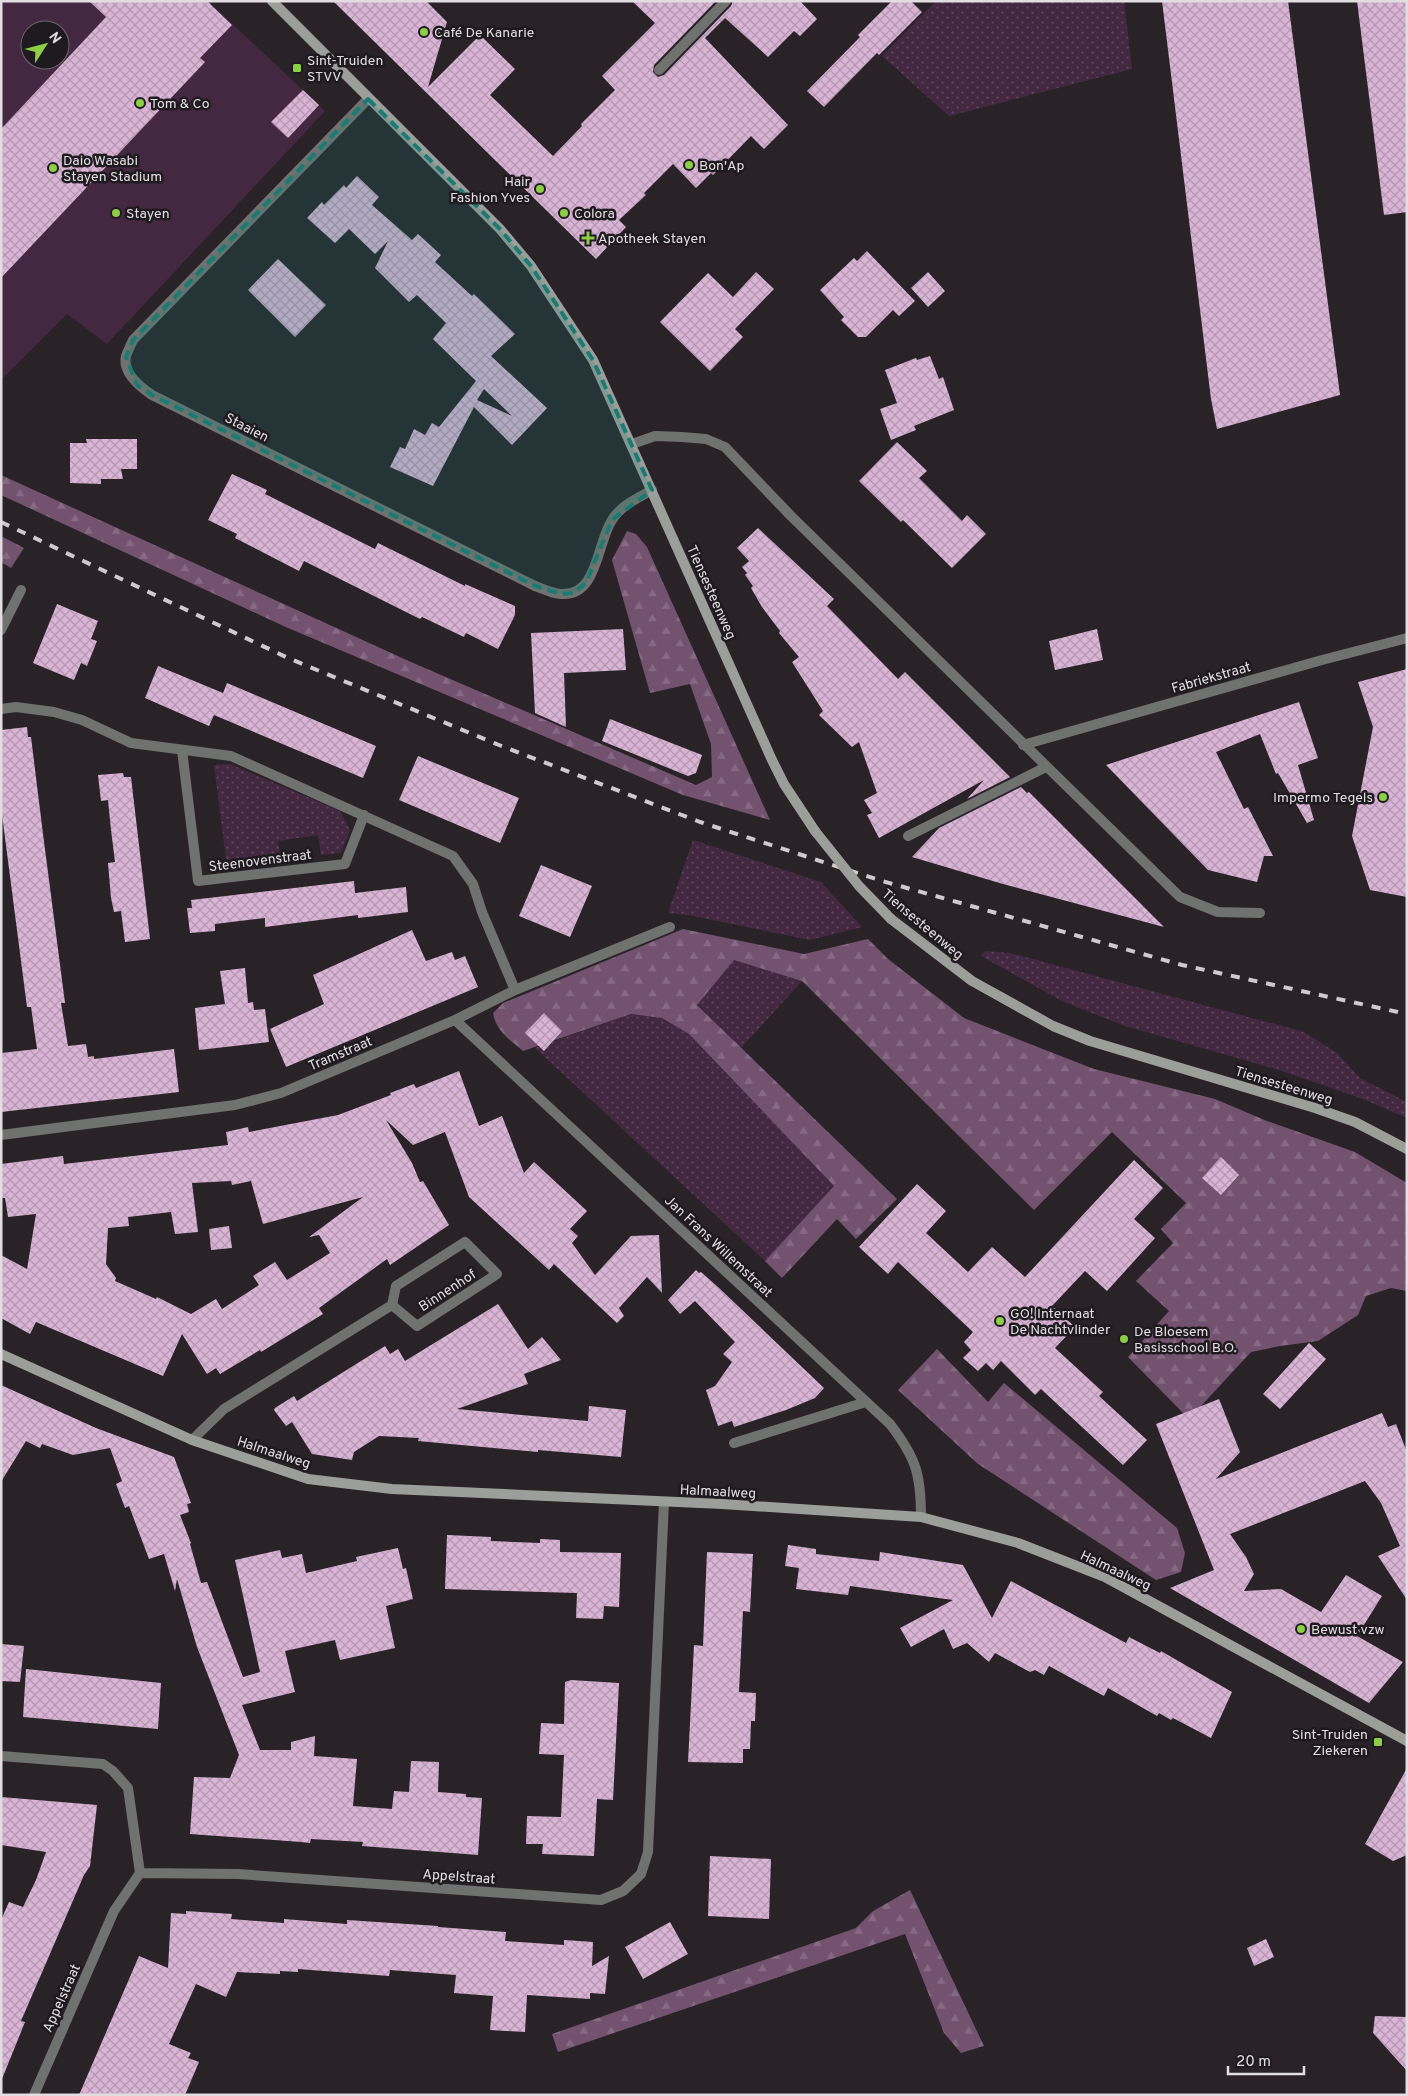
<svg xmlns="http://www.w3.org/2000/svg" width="1408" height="2096" viewBox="0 0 1408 2096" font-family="Overpass,sans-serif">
<defs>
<pattern id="grass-dots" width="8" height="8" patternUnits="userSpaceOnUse" patternTransform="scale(1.25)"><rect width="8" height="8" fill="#442842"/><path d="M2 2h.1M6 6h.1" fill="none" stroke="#5f475d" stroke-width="1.8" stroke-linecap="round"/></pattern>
<pattern id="forest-firs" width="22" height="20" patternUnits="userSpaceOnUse" patternTransform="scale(1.25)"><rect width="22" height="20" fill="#72526f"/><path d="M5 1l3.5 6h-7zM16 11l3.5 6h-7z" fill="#866a83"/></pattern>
<pattern id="building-cross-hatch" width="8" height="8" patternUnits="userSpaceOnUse" patternTransform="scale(1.25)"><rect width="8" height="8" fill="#d9b4d6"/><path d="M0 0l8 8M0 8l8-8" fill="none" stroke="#b498b1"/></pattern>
</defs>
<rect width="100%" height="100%" fill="#292328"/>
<path fill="url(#grass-dots)" d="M 936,1 L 1124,1 L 1132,69 L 949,116 L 882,56 Z
M 230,764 L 340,811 L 350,830 L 341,853 L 321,855 L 318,835 L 278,841 L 281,860 L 227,867 L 214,765 Z
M 693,840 L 821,882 L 862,927 L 810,940 L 688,915 L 668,913 Z
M 986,951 L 1010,953 L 1304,1032 L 1337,1053 L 1360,1078 L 1407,1102 L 1407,1118 L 1363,1099 L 1279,1070 L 1125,1026 L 1064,1002 L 981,956 Z
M 734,960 L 802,981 L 741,1048 L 697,1004 Z
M 631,1014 L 662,1018 L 689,1034 L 834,1186 L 765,1261 L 535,1048 Z"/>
<path fill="url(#forest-firs)" d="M 1,475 L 411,662 L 696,785 L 712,777 L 711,744 L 690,684 L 650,693 L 612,560 L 627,531 L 636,534 L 647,547 L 770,820 L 683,795 L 288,628 L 1,495 Z
M 1,536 L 24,548 L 11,568 L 1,562 Z
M 683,929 L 804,954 L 868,939 L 888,959 L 964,1018 L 1094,1069 L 1215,1099 L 1267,1121 L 1355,1152 L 1407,1183 L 1407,1291 L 1391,1288 L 1366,1296 L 1358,1315 L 1318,1341 L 1280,1346 L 1251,1352 L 1189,1419 L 1128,1357 L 1169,1311 L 1136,1281 L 1173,1243 L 1161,1229 L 1186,1203 L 1112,1132 L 1034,1210 L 802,981 L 734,960 L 697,1005 L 897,1199 L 856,1239 L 837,1219 L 782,1278 L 765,1261 L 834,1186 L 689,1034 L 662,1018 L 631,1014 L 523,1051 C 510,1040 496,1031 493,1013 L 503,1003 Z
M 937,1349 L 988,1402 L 1004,1383 L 1177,1528 L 1185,1553 L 1181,1572 L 1156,1580 L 978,1464 L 898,1390 Z
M 910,1890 L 984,2046 L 961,2053 L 944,2033 L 905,1934 L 558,2052 L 552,2034 L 856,1928 L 873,1911 Z"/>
<path fill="#442842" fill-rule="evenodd" d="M 1,1 L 208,1 L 325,111 L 107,344 L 67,314 L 1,380 ZM 30,30 L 60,30 L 60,60 L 30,60 Z"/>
<path fill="url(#building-cross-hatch)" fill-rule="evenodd" d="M 89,1 L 207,1 L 232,25 L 200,58 L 205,62 L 1,278 L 1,129 L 106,17 Z
M 333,1 L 426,1 L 447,22 L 428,87 L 480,35 L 515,69 L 490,95 L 553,156 L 582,126 L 581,124 L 615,90 L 602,76 L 655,23 L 632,1 L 716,1 L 654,65 L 653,72 L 658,77 L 664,75 L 731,6 L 733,1 L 800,1 L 817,19 L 800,36 L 794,31 L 768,57 L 725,18 L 705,38 L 788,125 L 764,149 L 751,136 L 713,175 L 711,173 L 696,188 L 673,164 L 644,193 L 646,195 L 619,220 L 626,227 L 596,259 Z
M 892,1 L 911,1 L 922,12 L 879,55 L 877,53 L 824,107 L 807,91 L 860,37 L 858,35 Z
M 1162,1 L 1288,1 L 1340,395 L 1217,429 L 1211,399 Z
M 1357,1 L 1407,1 L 1407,212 L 1384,215 Z
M 303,90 L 319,105 L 288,138 L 271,122 Z
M 357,176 L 379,197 L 372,205 L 412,240 L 418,234 L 441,255 L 435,262 L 472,296 L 474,294 L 515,334 L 491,356 L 547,408 L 512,445 L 474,407 L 433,486 L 390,467 L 400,447 L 405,449 L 414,429 L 425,435 L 432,423 L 439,427 L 476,381 L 433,339 L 446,323 L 417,295 L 409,302 L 375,268 L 388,241 L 375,254 L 349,229 L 335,243 L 307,218 L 322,202 L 324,205 L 344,185 L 346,188 ZM 484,389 L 512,416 L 477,400 Z
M 867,251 L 915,301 L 899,316 L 893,310 L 866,337 L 858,337 L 841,320 L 844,317 L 820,290 L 854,258 L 857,261 Z
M 278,259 L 326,305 L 295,337 L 248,290 Z
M 756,272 L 774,289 L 735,329 L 743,337 L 710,371 L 660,322 L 708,273 L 733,297 Z
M 928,272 L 945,291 L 928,307 L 911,288 Z
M 930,356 L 939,379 L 943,377 L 954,410 L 914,426 L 916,430 L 891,440 L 880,409 L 897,403 L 885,370 L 916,358 L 917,360 Z
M 86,439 L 137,439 L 137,469 L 121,469 L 123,479 L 101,479 L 101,484 L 70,483 L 70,443 L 87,443 Z
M 897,442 L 927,471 L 919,478 L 962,521 L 967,515 L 986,534 L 952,568 L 903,520 L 901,522 L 859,481 Z
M 232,474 L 267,490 L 265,494 L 375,549 L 378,543 L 465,586 L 465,584 L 515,606 L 515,615 L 498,649 L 466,633 L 464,637 L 422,617 L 420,619 L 304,561 L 299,571 L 235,538 L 237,534 L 208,520 Z
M 758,528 L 834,599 L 827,606 L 898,679 L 905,672 L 1010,777 L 967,799 L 984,780 L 879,838 L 867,815 L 872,813 L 864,800 L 877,793 L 859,742 L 852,747 L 819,715 L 823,711 L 792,662 L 799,657 L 779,633 L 780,631 L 762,607 L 751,588 L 753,586 L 745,575 L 747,573 L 742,567 L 749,561 L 737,548 Z
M 57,604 L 98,621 L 91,639 L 97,641 L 87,666 L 81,663 L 74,680 L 33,663 Z
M 623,629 L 626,670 L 564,673 L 566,727 L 535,713 L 531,633 Z
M 1097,629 L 1103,660 L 1055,670 L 1049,641 Z
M 158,666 L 223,693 L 227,683 L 376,746 L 363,778 L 214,715 L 209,726 L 145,698 Z
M 1407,669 L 1407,897 L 1370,890 L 1352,836 L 1373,727 L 1358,682 Z
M 1299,702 L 1318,758 L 1298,765 L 1314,820 L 1307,823 L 1278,773 L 1276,774 L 1260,734 L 1216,752 L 1244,809 L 1248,807 L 1273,856 L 1264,856 L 1257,882 L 1208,870 L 1106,765 Z
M 610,719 L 702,755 L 696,773 L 688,776 L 602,741 Z
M 27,727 L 28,737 L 31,737 L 43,834 L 65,1003 L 61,1003 L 68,1046 L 86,1044 L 88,1057 L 94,1056 L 94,1059 L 174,1049 L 179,1092 L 1,1112 L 1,1053 L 37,1049 L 31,1007 L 27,1007 L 1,807 L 1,730 Z
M 418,756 L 519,798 L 500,843 L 399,800 Z
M 123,773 L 124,777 L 131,777 L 150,939 L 125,942 L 121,911 L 114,912 L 111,898 L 108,863 L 115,862 L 111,830 L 108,800 L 101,801 L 98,775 Z
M 1021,787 L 1027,793 L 1029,792 L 1164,927 L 1003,884 L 912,857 L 939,828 Z
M 541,865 L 592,886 L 570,937 L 519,916 Z
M 354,881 L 355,893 L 406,887 L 408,912 L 358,918 L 358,915 L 265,927 L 265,918 L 215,924 L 215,931 L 190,933 L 187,908 L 192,908 L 191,900 Z
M 412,930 L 426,961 L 452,952 L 455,960 L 465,956 L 478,987 L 286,1067 L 270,1029 L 324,1004 L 313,975 Z
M 245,968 L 248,1003 L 253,1002 L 254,1010 L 265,1009 L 269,1042 L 199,1050 L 195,1008 L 225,1004 L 220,971 Z
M 544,1013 L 562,1031 L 544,1051 L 525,1033 Z
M 459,1071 L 479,1126 L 502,1116 L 524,1173 L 534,1162 L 587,1211 L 570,1229 L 578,1236 L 572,1243 L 595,1275 L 631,1236 L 659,1235 L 662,1293 L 647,1277 L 619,1308 L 624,1316 L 617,1323 L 554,1264 L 549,1270 L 469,1197 L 445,1132 L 413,1145 L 386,1120 L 412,1163 L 420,1182 L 423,1181 L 449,1225 L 390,1265 L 387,1259 L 319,1308 L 323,1314 L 261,1352 L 260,1350 L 220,1374 L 216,1368 L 207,1374 L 182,1334 L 163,1376 L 36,1322 L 30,1334 L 1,1318 L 1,1255 L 27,1269 L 36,1214 L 8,1217 L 5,1198 L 1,1198 L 1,1164 L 63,1156 L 64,1164 L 228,1145 L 226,1132 L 248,1127 L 249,1132 L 338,1115 L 391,1095 L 390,1093 L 414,1084 L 416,1088 ZM 231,1181 L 232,1185 L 251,1181 L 263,1224 L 363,1197 L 309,1237 L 319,1235 L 330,1253 L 287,1280 L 275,1262 L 253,1276 L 259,1285 L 222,1309 L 216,1299 L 191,1314 L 157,1297 L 156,1299 L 115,1281 L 116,1278 L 106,1264 L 108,1228 L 129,1226 L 128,1217 L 171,1212 L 175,1234 L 198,1232 L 192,1183 Z
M 1221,1157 L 1239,1175 L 1221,1195 L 1202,1178 Z
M 1134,1160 L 1163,1188 L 1134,1219 L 1155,1238 L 1107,1291 L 1085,1271 L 1052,1306 L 1075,1327 L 1055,1348 L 1103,1392 L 1099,1396 L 1147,1440 L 1123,1465 L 1041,1389 L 1035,1395 L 1001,1361 L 993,1370 L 986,1363 L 978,1371 L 963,1358 L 971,1350 L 964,1342 L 973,1332 L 898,1262 L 888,1274 L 859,1247 L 917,1184 L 946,1211 L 926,1233 L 968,1272 L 992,1247 L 1025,1277 Z
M 229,1226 L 232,1248 L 211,1250 L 209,1229 Z
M 696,1270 L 699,1273 L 701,1272 L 718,1287 L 824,1388 L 815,1398 L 786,1410 L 734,1427 L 732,1421 L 718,1426 L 706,1390 L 715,1386 L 732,1362 L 723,1354 L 735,1342 L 695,1301 L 680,1314 L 668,1300 Z
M 498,1304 L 528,1349 L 542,1337 L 561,1360 L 524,1374 L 528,1384 L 457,1409 L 588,1421 L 589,1406 L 626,1410 L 621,1457 L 538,1450 L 538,1452 L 418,1441 L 419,1438 L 379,1436 L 354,1452 L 352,1460 L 312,1454 L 292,1422 L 286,1426 L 274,1410 L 275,1408 L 294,1396 L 297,1401 L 385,1346 L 390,1354 L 398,1349 L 405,1361 Z
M 1309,1343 L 1326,1359 L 1280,1409 L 1263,1394 Z
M 1,1385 L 96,1428 L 174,1457 L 191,1503 L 187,1504 L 189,1512 L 180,1515 L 191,1543 L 190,1544 L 201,1583 L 207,1582 L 243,1677 L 260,1672 L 235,1560 L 280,1550 L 282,1558 L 302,1554 L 306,1573 L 357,1561 L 356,1557 L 398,1548 L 403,1569 L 406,1568 L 413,1599 L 386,1606 L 395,1648 L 340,1660 L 335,1640 L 285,1651 L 295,1692 L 242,1705 L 260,1750 L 291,1750 L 291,1742 L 315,1736 L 314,1756 L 357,1759 L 353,1806 L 392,1809 L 394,1791 L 409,1792 L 411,1761 L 439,1762 L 438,1792 L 466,1794 L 466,1797 L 482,1798 L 478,1855 L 362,1846 L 363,1842 L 311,1839 L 310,1843 L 301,1842 L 190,1834 L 194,1777 L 230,1778 L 239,1755 L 197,1647 L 177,1579 L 175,1591 L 164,1554 L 149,1559 L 129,1506 L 125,1508 L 116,1484 L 122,1481 L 110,1448 L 73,1455 L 42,1444 L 40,1448 L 26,1441 L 1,1482 Z
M 1219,1399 L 1240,1452 L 1216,1479 L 1382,1413 L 1388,1427 L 1396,1424 L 1407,1452 L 1407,1600 L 1378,1556 L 1400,1546 L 1381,1503 L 1365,1481 L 1230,1534 L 1246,1557 L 1254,1574 L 1244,1591 L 1281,1589 L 1321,1612 L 1346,1575 L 1382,1596 L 1357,1636 L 1403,1662 L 1369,1703 L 1170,1588 L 1214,1570 L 1156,1424 Z
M 447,1535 L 491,1537 L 491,1541 L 540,1543 L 540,1539 L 560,1540 L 560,1552 L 621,1553 L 619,1607 L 604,1606 L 603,1619 L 576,1618 L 577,1593 L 445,1589 Z
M 788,1545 L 816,1549 L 816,1554 L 879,1561 L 880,1552 L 963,1565 L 992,1618 L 1011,1581 L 1126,1643 L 1129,1637 L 1160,1653 L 1161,1651 L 1232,1692 L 1211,1738 L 1173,1718 L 1171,1720 L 1159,1713 L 1157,1716 L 1108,1688 L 1104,1696 L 1049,1666 L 1044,1675 L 1035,1670 L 1030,1672 L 995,1653 L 989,1662 L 967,1643 L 953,1649 L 944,1629 L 911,1647 L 900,1628 L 953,1600 L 850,1586 L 848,1595 L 796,1589 L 799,1568 L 785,1566 Z
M 707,1552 L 753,1554 L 750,1612 L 743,1611 L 739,1692 L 756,1693 L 755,1721 L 751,1721 L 750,1749 L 743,1749 L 743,1763 L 688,1762 L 694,1645 L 703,1646 Z
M 1,1644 L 24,1646 L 20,1682 L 1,1681 Z
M 26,1669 L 161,1683 L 158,1729 L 23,1717 Z
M 571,1680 L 619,1683 L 613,1800 L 597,1799 L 594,1856 L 542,1854 L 543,1844 L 526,1844 L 527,1816 L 561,1817 L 564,1755 L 539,1754 L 541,1723 L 564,1724 L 565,1682 Z
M 1407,1768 L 1407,1855 L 1393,1861 L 1365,1844 Z
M 1,1797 L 97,1805 L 90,1866 L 84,1875 L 21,2021 L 25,2022 L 2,2079 L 1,1920 L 9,1902 L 23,1907 L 36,1880 L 46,1852 L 1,1845 Z
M 710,1856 L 771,1859 L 769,1919 L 708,1916 Z
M 186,1911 L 232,1914 L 231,1919 L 284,1923 L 284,1919 L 347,1924 L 347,1920 L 438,1926 L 438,1927 L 506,1932 L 505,1941 L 564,1945 L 564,1940 L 593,1942 L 592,1966 L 609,1956 L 605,1994 L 590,1993 L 590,1999 L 527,1995 L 525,2032 L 490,2030 L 493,1996 L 454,1993 L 456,1975 L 390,1970 L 389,1976 L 298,1969 L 298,1972 L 280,1971 L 280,1974 L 237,1972 L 226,1997 L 196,1984 L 169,2044 L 191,2053 L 188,2058 L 199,2062 L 185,2095 L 79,2095 L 139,1956 L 168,1968 L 171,1913 L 186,1914 Z
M 670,1922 L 688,1954 L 643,1979 L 625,1947 Z
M 1266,1939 L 1274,1957 L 1254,1966 L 1247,1948 Z
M 1375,2016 L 1407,2017 L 1407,2071 L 1373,2033 Z"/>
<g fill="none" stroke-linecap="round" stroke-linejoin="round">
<path stroke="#70726f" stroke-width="10" d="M 659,70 L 726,1
M 368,99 L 133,340 C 131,345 128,350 126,356 C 122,373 140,387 152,395 L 535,586 C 543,589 553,594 561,594 C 598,597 597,542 612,520 C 620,506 638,498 652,490
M 632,444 L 655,436 L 682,437 L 706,439 L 725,447 L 791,516 L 1180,897 L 1218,912 L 1260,913
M 1,630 L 21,590
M 1,709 L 16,707 L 54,712 L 82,720 L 131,743 L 231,756 L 453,856 L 473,884 L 482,912 L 515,990
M 1023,745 L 1322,660 L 1407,638
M 182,750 L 198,881 L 345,864 L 364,815
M 908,836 L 1046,767
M 455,1020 L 890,1424 C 916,1458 921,1474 921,1517
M 1,1135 L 235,1105 L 281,1093 L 455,1020 L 515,990 L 670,927
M 192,1440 L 224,1409 L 392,1305 L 417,1326 L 497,1274 L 465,1242 L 396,1286 L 392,1305
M 734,1443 L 866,1402
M 1,1756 L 103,1764 L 113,1771 L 128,1788 L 140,1873
M 140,1873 L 238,1874 L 601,1900 L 623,1891 L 641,1874 L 648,1852 L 664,1502
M 34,2095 L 114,1911 L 140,1873"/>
<path stroke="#9b9e99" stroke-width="10" d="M 272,1 L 500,229 L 531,266 L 593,360 L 772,760 L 784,784 L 815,831
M 891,919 L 972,981 L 1053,1026 L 1090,1041 L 1315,1108 L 1355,1122 L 1407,1149
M 1,1354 L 192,1440 L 308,1479 L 392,1489 L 722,1504 L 921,1517 L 1018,1543 L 1105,1577 L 1407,1741"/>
<path stroke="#cecacd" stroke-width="4" stroke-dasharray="9 9" stroke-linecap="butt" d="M 1,522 L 288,658 L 499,745 L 700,822 L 882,881 L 1182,965 L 1407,1014"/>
<path stroke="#9b9e99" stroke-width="10" d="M 815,831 L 859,886 L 891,919"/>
</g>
<path fill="#1a7b74" fill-opacity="0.2" stroke="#1a7b74" stroke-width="4" stroke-dasharray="10 6" stroke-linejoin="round" d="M 368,99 L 500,229 L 531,266 L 593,360 L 652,490 L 612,520 L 586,583 L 574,593 L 561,594 L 535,586 L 152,395 L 137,385 L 126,357 L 133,340 Z"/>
<g fill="#8cce45" stroke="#1f1a1f" stroke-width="2">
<circle cx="424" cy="32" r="5"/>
<rect x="292" y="63" width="10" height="10" rx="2.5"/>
<circle cx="140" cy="103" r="5"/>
<circle cx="689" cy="165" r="5"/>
<circle cx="53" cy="168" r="5"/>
<circle cx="540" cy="189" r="5"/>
<circle cx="116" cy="213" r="5"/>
<circle cx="564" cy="213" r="5"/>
<path d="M585.5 230.5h5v5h5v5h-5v5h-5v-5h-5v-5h5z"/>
<circle cx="1383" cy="797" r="5"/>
<circle cx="1000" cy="1321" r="5"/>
<circle cx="1124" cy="1339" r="5"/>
<circle cx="1301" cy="1629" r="5"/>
<rect x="1373" y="1737" width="10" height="10" rx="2.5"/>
</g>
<g text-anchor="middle" stroke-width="5" stroke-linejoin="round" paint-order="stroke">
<g font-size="14" fill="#e1dde0" stroke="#1f1a1f" text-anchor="start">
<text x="434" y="37">Café De Kanarie</text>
<text x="307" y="65">Sint-Truiden<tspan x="307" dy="16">STVV</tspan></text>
<text x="150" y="108">Tom &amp; Co</text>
<text x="63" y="165">Daio Wasabi<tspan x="63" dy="16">Stayen Stadium</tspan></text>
<text x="699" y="170">Bon'Ap</text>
<text x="530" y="186" text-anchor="end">Hair<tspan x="530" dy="16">Fashion Yves</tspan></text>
<text x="126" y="218">Stayen</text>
<text x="574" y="218">Colora</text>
<text x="598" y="243">Apotheek Stayen</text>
<text x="1373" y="802" text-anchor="end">Impermo Tegels</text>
<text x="1010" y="1318">GO! Internaat<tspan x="1010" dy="16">De Nachtvlinder</tspan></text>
<text x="1134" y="1336">De Bloesem<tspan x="1134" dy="16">Basisschool B.O.</tspan></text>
<text x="1311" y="1634">Bewust vzw</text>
<text x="1368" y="1739" text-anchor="end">Sint-Truiden<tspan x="1368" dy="16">Ziekeren</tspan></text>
</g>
<g font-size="14" fill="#e1dde0" stroke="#1f1a1f">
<text transform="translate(247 427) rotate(27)" y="5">Staaien</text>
<text transform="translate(712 592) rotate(66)" y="5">Tiensesteenweg</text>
<text transform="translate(1211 677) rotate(-16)" y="5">Fabriekstraat</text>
<text transform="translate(260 860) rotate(-7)" y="5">Steenovenstraat</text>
<text transform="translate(923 924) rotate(40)" y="5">Tiensesteenweg</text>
<text transform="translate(340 1053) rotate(-23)" y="5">Tramstraat</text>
<text transform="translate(1284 1085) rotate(17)" y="5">Tiensesteenweg</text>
<text transform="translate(719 1246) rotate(43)" y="5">Jan Frans Willemstraat</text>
<text transform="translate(447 1290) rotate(-33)" y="5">Binnenhof</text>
<text transform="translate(274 1452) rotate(18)" y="5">Halmaalweg</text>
<text transform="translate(718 1491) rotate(3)" y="5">Halmaalweg</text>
<text transform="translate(1116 1570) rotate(25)" y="5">Halmaalweg</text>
<text transform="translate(459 1876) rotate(4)" y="5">Appelstraat</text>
<text transform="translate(61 1998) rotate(-66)" y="5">Appelstraat</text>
</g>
</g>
<rect width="1408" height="2096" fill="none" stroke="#e1dde0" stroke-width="5"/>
<g transform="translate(45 45) rotate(54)"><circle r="24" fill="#1f1a1f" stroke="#6d686c"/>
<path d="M0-4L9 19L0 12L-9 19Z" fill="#8cce45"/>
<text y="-8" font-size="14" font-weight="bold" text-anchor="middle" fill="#e1dde0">N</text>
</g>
<path d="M1228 2066v8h76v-8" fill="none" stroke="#e1dde0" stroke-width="2.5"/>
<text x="1236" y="2066" font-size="15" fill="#e1dde0" stroke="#1f1a1f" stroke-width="4" paint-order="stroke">20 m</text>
</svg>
